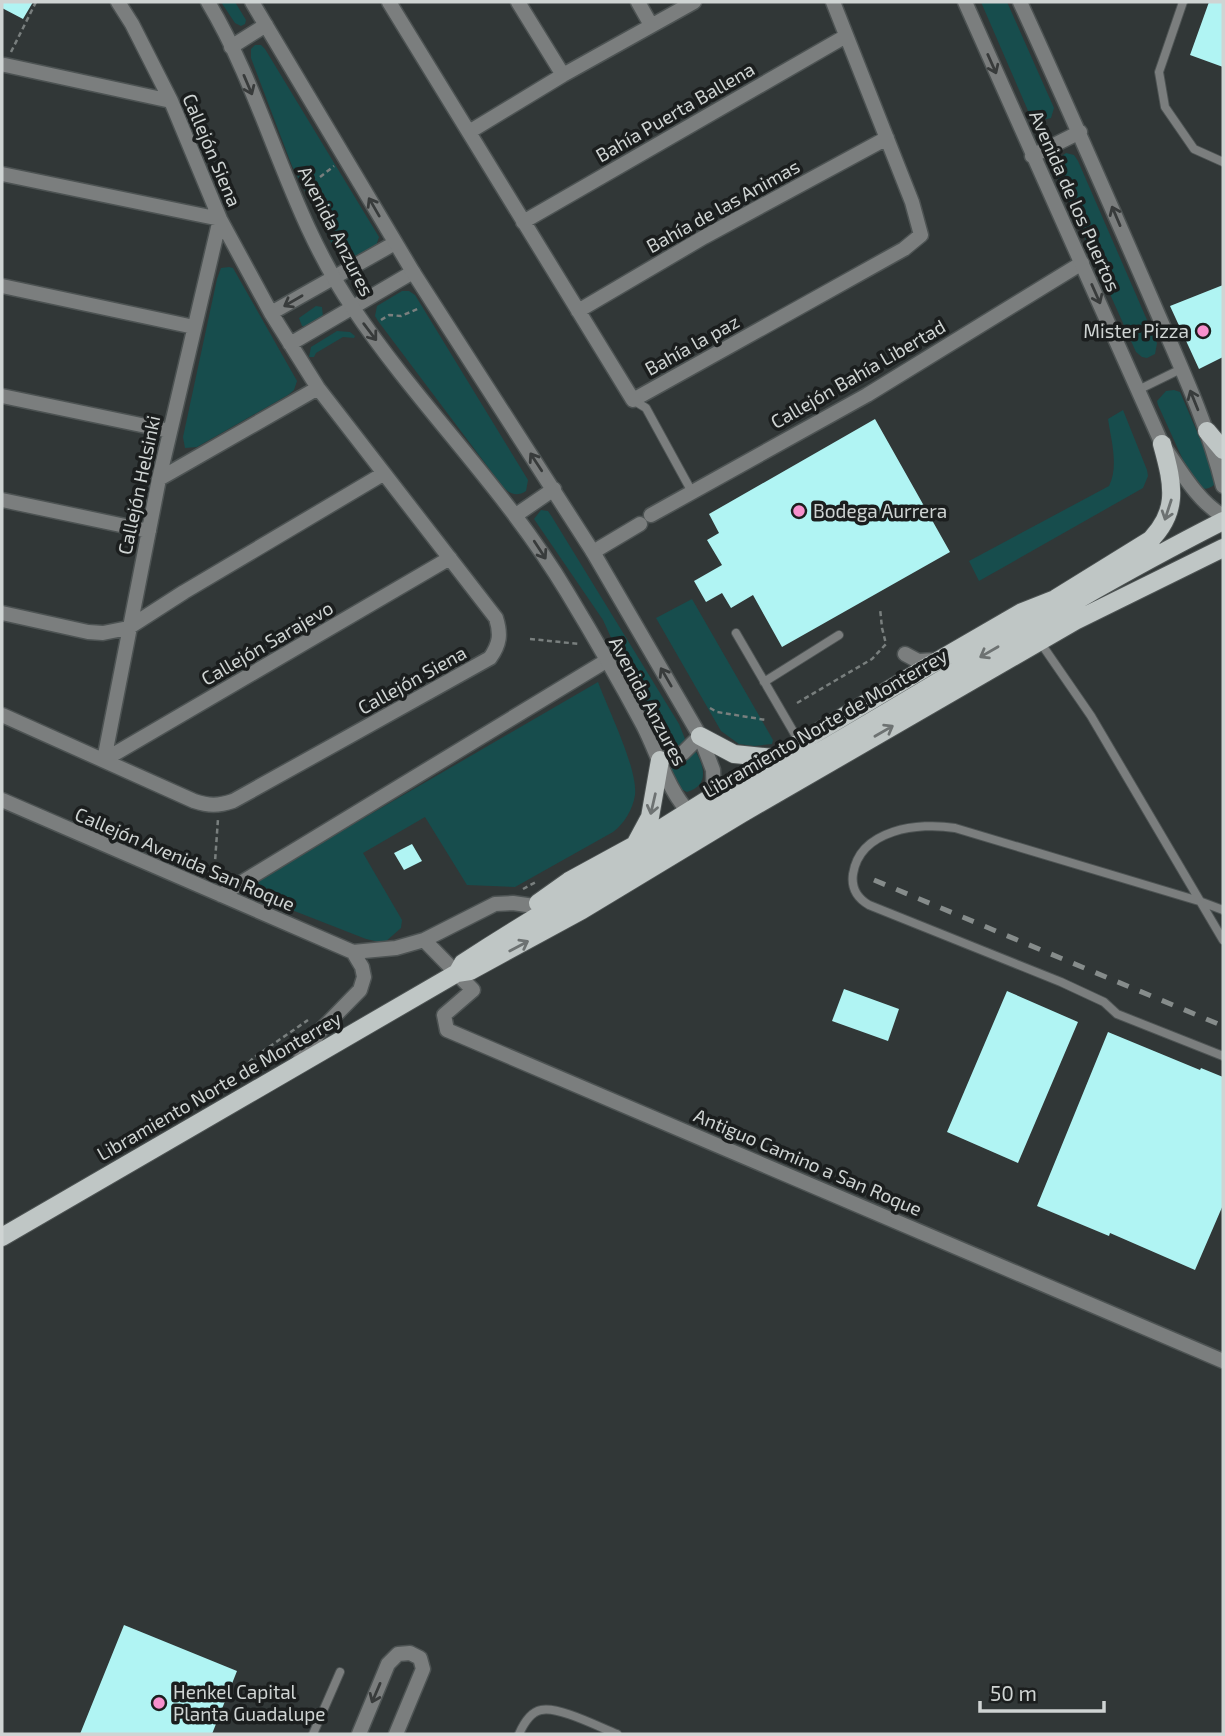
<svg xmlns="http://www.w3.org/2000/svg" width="1225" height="1736" viewBox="0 0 1225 1736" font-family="'Exo 2',sans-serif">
<rect width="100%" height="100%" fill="#313737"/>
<path fill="#174d4d" d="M 221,2 L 235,2 L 246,20 L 245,24 L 241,26 L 235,23 Z
M 981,2 L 1007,2 L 1054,108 L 1051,118 L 1038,121 L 1029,113 Z
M 255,45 L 261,45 L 265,49 L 379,237 L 376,246 L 349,262 L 340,257 L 334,248 L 292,166 L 251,58 L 251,49 Z
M 1066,153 L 1074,155 L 1078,161 L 1157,343 L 1155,354 L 1147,358 L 1142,357 L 1136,352 L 1056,174 L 1054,162 Z
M 229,267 L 233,268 L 297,381 L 294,390 L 288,395 L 197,447 L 185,448 L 183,437 L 217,279 L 221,268 Z
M 402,291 L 409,291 L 415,295 L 528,480 L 526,491 C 517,497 510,494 503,487 L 378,321 L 375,316 L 377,306 Z
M 316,306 L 322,307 L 323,317 L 306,327 L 302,326 L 299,318 Z
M 337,331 L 350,332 L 355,336 L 354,338 L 343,337 L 316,353 L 314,357 L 309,357 L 311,347 Z
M 1174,390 L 1180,392 L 1216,476 L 1214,485 C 1205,492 1200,488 1193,482 L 1158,405 L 1157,401 L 1166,391 Z
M 1123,410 L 1147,470 L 1148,476 L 1143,488 L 979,581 L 969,561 L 1109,486 C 1119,466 1111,440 1108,419 Z
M 541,510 L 548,511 L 552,517 L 679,724 L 685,739 L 680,748 C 671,751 664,752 659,743 L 603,620 L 534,519 Z
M 692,599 L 773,740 L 772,744 L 754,746 L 739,744 L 721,731 L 656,618 Z
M 598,682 C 608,709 638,769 635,795 C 633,809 624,824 613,832 L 515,887 L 467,885 L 425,817 L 363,853 L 402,920 L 401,928 L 384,943 L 366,939 L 256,896 L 251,890 L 252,883 Z
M 695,750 C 704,766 710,785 687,792 L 679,788 L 668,763 L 684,761 Z"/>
<path fill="#b0f4f3" d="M 2,2 L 33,2 L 23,19 L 2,8 Z
M 1209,2 L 1223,2 L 1223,67 L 1190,55 Z
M 1223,285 L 1223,357 L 1199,369 L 1170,306 Z
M 875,419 L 950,552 L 782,647 L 753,595 L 731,608 L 722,593 L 706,602 L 694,581 L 722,565 L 707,540 L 719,533 L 709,514 Z
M 412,844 L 422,861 L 404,870 L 394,853 Z
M 844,989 L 899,1009 L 888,1041 L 832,1021 Z
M 1007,991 L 1078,1022 L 1018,1163 L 947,1132 Z
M 1108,1032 L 1200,1070 L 1201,1068 L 1223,1077 L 1223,1205 L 1195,1270 L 1110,1233 L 1109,1236 L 1037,1206 Z
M 124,1625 L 237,1671 L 212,1734 L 80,1734 Z"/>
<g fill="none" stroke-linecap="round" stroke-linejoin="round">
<g stroke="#4d5353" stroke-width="10">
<path id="service" d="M 1183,2 L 1159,72 L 1165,107 L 1194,149 L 1223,162
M 1138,390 L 1181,369
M 633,400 L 646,408 L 692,492
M 736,633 L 800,743
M 1040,642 L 1091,716 L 1223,940
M 764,682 L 839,635
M 1223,910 L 1199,901 L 955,828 C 919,822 860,829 853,874 C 851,888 857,898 869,905 L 1061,982 L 1104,1002 L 1117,1014 L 1223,1056
M 313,1734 L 340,1672
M 519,1734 C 523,1725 530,1712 541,1710 C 559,1706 599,1727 617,1734"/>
</g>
<g stroke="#4d5353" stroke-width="17">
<path id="minor" d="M 389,2 L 633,400 L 904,249 L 921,235 L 912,202 L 833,2
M 518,2 L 563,75
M 638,2 L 651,25
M 5,65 L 171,101
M 469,132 L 563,75 L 694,2
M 2,174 L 220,219 L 159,479 L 104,760
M 523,222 L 846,36
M 2,286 L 194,327
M 578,311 L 704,237 L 887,138
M 271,313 L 395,243
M 290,344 L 413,272
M 2,396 L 170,431
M 159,479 L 318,388
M 2,500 L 149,531
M 651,515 L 867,395 L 1082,263
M 593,552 L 640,524
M 2,613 L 88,632 L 103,633 L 128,628 L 184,592 L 383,474
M 905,654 L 918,661 L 936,660
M 2,715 L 194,801 C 209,806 218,806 233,801 L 490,658 C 500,644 501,634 496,618 L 318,388 L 271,313 L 220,219 L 171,101 L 132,24 L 118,2
M 104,760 L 450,558
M 2,800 L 353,952 L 396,948 L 424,940 L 495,904 L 513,903 L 534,906
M 221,895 L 606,661
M 424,940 L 473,990 L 444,1015 L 447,1030 L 1223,1361
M 297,1064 L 321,1030 L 360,990 L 364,977 L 362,967 L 353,952
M 359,1734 L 388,1664 L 398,1654 L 410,1653 L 420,1658 L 423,1669 L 396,1734"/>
</g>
<g stroke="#4d5353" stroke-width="17">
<path id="tertiary" d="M 208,2 C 266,99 288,214 353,308 C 419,406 506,490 567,592 C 593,635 619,680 643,725 C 656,750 664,779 680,801 C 684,808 690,811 696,815
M 252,2 L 413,272 L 593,552 L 700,736 L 713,770 L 714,802
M 965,2 L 1162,444 C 1180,469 1196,500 1223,516
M 1020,2 C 1065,100 1108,199 1151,298 C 1177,359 1207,421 1223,486
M 231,47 L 266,25
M 1032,156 L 1080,132
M 516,515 L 554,489
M 660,760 L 683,753 L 700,736"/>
</g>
<g stroke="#4d5353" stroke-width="20">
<path id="primary" d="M 1207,431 L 1223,450
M 1143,547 C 1180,515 1174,487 1162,444
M 700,736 L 734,754 L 774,758
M 636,843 L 650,817 L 660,760
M 538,903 L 569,881 L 635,845 L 774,758 L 927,667 L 1022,612 L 1055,599 L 1152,539
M 459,970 L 463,963 C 576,890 693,825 809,758 C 947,678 1081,593 1223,521
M 2,1237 L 457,973 L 470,971 L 582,910 L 741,814 L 1075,621 L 1223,548"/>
</g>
<path stroke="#797f7e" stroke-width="2.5" stroke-dasharray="5 3.5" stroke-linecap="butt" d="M 11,52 L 36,2
M 320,177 L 334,166
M 381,320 L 389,315 L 401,316 L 420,308
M 530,639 L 580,644
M 797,703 L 872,659 L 886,644 L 882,628 L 880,608
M 710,708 L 717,712 L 766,720
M 214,876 L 218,819
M 523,889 L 536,882
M 233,1082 L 253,1058 L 308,1020"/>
<use href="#service" stroke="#7b7e7e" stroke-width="8"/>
<use href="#minor" stroke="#7b7e7e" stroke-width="14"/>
<use href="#tertiary" stroke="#7b7e7e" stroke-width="14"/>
<use href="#primary" stroke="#bfc6c5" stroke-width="18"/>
<path stroke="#868c8b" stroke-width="5" stroke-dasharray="12 12" stroke-linecap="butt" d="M 874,880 L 1223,1026"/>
</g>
<defs><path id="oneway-shaft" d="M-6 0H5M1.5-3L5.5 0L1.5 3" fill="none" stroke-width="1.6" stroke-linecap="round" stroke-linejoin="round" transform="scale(1.75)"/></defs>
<g stroke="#383b3b">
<use href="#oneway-shaft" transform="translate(992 64) rotate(66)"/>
<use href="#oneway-shaft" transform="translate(248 85) rotate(67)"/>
<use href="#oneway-shaft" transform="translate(374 207) rotate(-120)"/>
<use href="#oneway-shaft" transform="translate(1116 216) rotate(-113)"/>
<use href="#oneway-shaft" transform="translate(1096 294) rotate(66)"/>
<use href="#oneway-shaft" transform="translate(293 301) rotate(150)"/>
<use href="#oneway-shaft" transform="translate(370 332) rotate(53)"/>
<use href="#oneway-shaft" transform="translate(1194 400) rotate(-112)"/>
<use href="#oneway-shaft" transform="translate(536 462) rotate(-123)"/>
<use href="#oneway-shaft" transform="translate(540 550) rotate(57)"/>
<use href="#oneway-shaft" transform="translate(666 677) rotate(-120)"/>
<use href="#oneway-shaft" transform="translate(376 1693) rotate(113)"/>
</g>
<g stroke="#6d7272">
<use href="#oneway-shaft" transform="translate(1168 510) rotate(108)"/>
<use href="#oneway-shaft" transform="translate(989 652) rotate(150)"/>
<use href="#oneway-shaft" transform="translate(884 731) rotate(-30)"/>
<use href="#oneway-shaft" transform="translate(653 804) rotate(103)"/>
<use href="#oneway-shaft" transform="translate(519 946) rotate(-28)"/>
</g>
<g fill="#f790cd" stroke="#1b1e1e" stroke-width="2.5">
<circle cx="1203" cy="331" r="7"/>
<circle cx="799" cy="511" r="7"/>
<circle cx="159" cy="1703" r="7"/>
</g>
<g text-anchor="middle" stroke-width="7" stroke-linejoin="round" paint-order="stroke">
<g font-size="19" fill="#cfd4d3" stroke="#1b1e1e">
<text transform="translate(675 112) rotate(-30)" y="7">Bahía Puerta Ballena</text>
<text transform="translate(212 150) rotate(67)" y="7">Callejón Siena</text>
<text transform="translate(1075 201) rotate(66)" y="7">Avenida de los Puertos</text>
<text transform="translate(723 206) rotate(-29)" y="7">Bahía de las Animas</text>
<text transform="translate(336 231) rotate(63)" y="7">Avenida Anzures</text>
<text transform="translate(692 345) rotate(-29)" y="7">Bahía la paz</text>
<text transform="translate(858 374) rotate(-30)" y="7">Callejón Bahía Libertad</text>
<text transform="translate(139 485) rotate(-78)" y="7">Callejón Helsinki</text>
<text transform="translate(267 643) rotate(-30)" y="7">Callejón Sarajevo</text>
<text transform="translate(412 680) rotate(-29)" y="7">Callejón Siena</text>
<text transform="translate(648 701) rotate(62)" y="7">Avenida Anzures</text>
<text transform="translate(825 723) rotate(-30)" y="7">Libramiento Norte de Monterrey</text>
<text transform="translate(185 859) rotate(23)" y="7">Callejón Avenida San Roque</text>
<text transform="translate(219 1086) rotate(-30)" y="7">Libramiento Norte de Monterrey</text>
<text transform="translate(808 1162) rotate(23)" y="7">Antiguo Camino a San Roque</text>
</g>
<g font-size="19" fill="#cfd4d3" stroke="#1b1e1e" text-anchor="start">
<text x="1189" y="338" text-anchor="end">Mister Pizza</text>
<text x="813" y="518">Bodega Aurrera</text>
<text x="173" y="1699">Henkel Capital<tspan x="173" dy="22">Planta Guadalupe</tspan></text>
</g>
</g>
<rect width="1225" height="1736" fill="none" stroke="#cfd4d3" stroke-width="7"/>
<path d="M980 1701v10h124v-10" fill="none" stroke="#cfd4d3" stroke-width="3.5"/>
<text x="990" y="1701" font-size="21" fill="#cfd4d3" stroke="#1b1e1e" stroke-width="5" paint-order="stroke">50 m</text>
</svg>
